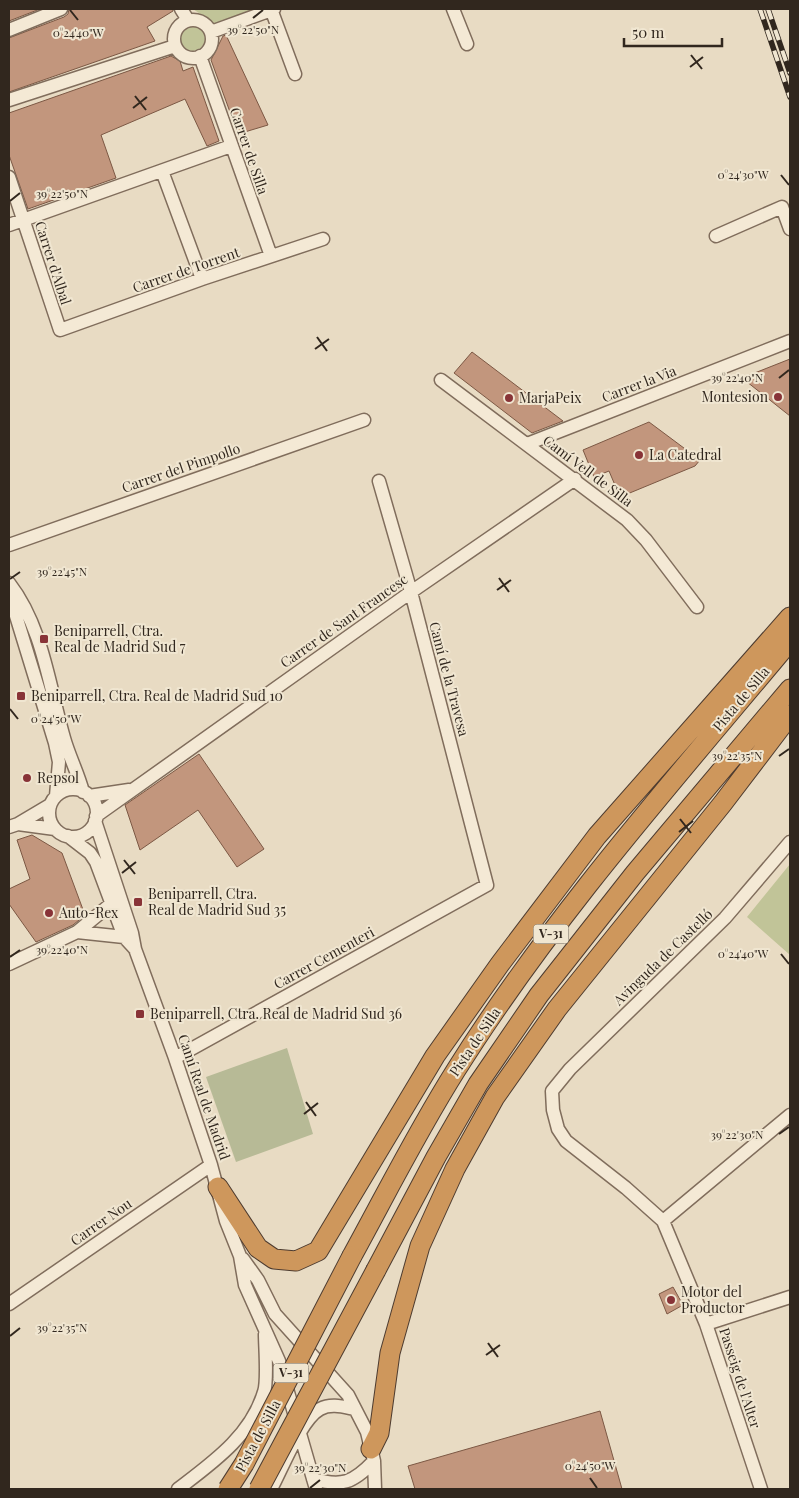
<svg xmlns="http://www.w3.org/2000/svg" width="799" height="1498" viewBox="0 0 799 1498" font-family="'Playfair Display',serif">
<rect width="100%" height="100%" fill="#e8dbc3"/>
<path fill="#c1c498" d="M 193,9 L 257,9 L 215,24 Z
M179 38a13 13 0 1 1 26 0a13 13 0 1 1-26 0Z
M 790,864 L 790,955 L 747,917 Z"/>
<path fill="#b7ba96" d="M 287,1048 L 313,1134 L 236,1162 L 206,1077 Z"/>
<path fill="#c2967d" stroke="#7c5844" d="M 9,9 L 40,9 L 9,21 Z
M 69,9 L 173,9 L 173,11 L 147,27 L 155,41 L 9,92 L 9,38 L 64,17 L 68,14 Z
M 226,35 L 268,125 L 238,134 L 211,60 L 223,36 Z
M 171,56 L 180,61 L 183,71 L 193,67 L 219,141 L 207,146 L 185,99 L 101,135 L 116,178 L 28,209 L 9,155 L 9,113 Z
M 472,352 L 563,421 L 532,433 L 454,373 Z
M 790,359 L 790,416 L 742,378 Z
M 649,422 L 700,460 L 695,466 L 620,497 L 609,471 L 594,477 L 583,450 Z
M 199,754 L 264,849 L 237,867 L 198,810 L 140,850 L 125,805 Z
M 32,835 L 62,853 L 85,915 L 73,925 L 36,942 L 9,904 L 9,889 L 30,879 L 17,840 Z
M 673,1287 L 683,1305 L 667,1314 L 659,1294 Z
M 600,1411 L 622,1489 L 415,1489 L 408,1466 Z"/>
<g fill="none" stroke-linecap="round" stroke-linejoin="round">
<g stroke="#806d5c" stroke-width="15">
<path id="minor" d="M 181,9 L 188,20
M 271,9 L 295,74
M 453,9 L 467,44
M174 39a19 19 0 1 1 38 0a19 19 0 1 1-38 0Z
M 9,30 L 61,9
M 211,32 L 274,9
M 200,56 L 271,256
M 9,100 L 175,46
M 162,171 L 202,279
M 9,177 L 60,330 L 202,279 L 323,239
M 9,225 L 231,146
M 716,236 L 782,207 L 790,229
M 441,380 L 627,520 L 646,540 L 697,607
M 527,444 L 790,341
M 9,545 L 364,420
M 9,583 C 43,627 49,686 64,738 C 69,756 78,773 83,792
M 9,593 L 55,743 L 59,762 L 56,796
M49 813a24 24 0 1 1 48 0a24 24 0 1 1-48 0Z
M 89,796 L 129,790
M 96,816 L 411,592 L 575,479
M 95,821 L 132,933 L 135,949 L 175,1058 L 211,1165 L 226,1221 L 240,1256 L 245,1285 L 279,1361 L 316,1489
M 18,824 L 55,829
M 9,827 L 18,824 L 50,805
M 68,836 L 90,853 L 96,862 L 124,937 L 135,949
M 111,904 L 77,932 L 124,937
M 9,964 L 77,932
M 175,1058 L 487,885 L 411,592 L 379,481
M 663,1221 L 790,1115
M 243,1259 L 258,1280 L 275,1314 L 348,1395 L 367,1432 L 374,1461 L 375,1489
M 9,1304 L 211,1165
M 706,1324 L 790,1297
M 313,1479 C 342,1487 353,1483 374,1461
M 178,1489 C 212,1463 251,1436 264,1392 C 268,1381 265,1347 265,1334
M 271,1489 C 282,1469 301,1419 320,1409 C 331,1403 344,1407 355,1409
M 761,1489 L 706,1324 L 663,1221 L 626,1188 L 566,1141 L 558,1129 L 553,1110 L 552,1091 L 570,1069 L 725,918 L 790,842"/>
</g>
<g stroke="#4e3c30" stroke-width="21">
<path id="highway" d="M 218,1187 L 258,1248 L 274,1259 L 296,1261 L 318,1251 L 435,1056 L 500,964 L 597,836 L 790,617
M 352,1256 C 386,1194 418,1130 456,1070 C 552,917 675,779 790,641
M 376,1270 L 436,1157 L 478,1084 L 539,995 L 635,873 L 790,689
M 371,1449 L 379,1433 L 390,1353 L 420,1246 L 455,1169 L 495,1097 L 557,1009 L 723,803 L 790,715"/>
</g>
<use href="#minor" stroke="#f4e9d5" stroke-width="12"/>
<use href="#highway" stroke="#ce975c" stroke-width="19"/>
<g stroke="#31271e" stroke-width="5.5">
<path id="rail" d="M 760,9 L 790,97
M 768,9 L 790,73"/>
</g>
<use href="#rail" stroke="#f0e6d1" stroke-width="4" stroke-dasharray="11" stroke-linecap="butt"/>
<g stroke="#4e3c30" stroke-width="21" stroke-linecap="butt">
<path id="highway-bridge" d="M 228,1489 L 244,1464 L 352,1256
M 259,1489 L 376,1270"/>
</g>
<use href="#highway-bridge" stroke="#ce975c" stroke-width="19"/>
</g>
<path fill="none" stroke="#31271e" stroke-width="2" d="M 70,10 L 78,20M 253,18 L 263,10M 691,55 L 702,69M 690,67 L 703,57M 135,96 L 146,110M 133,108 L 147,97M 781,175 L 789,185M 10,201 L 20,193M 317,337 L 327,351M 315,349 L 329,339M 779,378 L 789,370M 499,578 L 509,592M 10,579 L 20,572M 497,590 L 511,580M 10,709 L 18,719M 779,756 L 789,749M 680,819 L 691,833M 679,832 L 693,821M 124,860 L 135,874M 122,873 L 136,862M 781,954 L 789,964M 10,957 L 20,950M 306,1102 L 316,1116M 304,1114 L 318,1103M 779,1134 L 789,1127M 10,1336 L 20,1328M 488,1343 L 498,1357M 486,1355 L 500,1345M 590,1478 L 597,1488M 310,1488 L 320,1480"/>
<g fill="#883337" stroke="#f0e6d1" stroke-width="2">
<circle cx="778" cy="397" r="5"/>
<circle cx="509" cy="398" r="5"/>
<circle cx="639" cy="455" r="5"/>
<rect x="39" y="634" width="10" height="10" rx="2.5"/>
<rect x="16" y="691" width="10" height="10" rx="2.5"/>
<circle cx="27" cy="778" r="5"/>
<rect x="133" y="897" width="10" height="10" rx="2.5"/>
<circle cx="49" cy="913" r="5"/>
<rect x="135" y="1009" width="10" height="10" rx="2.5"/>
<circle cx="671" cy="1300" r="5"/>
</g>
<g text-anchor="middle" stroke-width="4" stroke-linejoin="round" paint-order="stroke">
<g fill="#f0e6d1" stroke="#6a6054" stroke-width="1">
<rect x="533.5" y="924.5" width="35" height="19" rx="4"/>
<rect x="273.5" y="1363.5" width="35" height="19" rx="4"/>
</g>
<g font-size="12" font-weight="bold" fill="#31271e">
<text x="551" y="938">V-31</text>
<text x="291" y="1377">V-31</text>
</g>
<g font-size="14" fill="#31271e" stroke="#f0e6d1">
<text transform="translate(249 151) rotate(71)" y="5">Carrer de Silla</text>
<text transform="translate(53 263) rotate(72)" y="5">Carrer d'Albal</text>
<text transform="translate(186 270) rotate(-19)" y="5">Carrer de Torrent</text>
<text transform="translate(639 384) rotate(-21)" y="5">Carrer la Via</text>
<text transform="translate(181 468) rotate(-19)" y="5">Carrer del Pimpollo</text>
<text transform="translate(588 471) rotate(37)" y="5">Camí Vell de Silla</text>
<text transform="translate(344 621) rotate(-35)" y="5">Carrer de Sant Francesc</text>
<text transform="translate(449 679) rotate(75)" y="5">Camí de la Travesa</text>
<text transform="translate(741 699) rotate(-50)" y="5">Pista de Silla</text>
<text transform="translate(663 957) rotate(-44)" y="5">Avinguda de Castelló</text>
<text transform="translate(324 958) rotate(-29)" y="5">Carrer Cementeri</text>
<text transform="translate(475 1042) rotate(-56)" y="5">Pista de Silla</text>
<text transform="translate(204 1097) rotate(71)" y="5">Camí Real de Madrid</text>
<text transform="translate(101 1222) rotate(-35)" y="5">Carrer Nou</text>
<text transform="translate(740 1378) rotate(72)" y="5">Passeig de l'Alter</text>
<text transform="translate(258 1436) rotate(-62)" y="5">Pista de Silla</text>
</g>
<g font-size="14" fill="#31271e" stroke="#f0e6d1" text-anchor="start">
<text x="768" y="402" text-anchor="end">Montesion</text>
<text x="519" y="403">MarjaPeix</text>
<text x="649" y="460">La Catedral</text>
<text x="54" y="636">Beniparrell, Ctra.<tspan x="54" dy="16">Real de Madrid Sud 7</tspan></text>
<text x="31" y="701">Beniparrell, Ctra. Real de Madrid Sud 10</text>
<text x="37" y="783">Repsol</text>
<text x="148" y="899">Beniparrell, Ctra.<tspan x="148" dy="16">Real de Madrid Sud 35</tspan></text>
<text x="59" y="918">Auto-Rex</text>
<text x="150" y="1019">Beniparrell, Ctra. Real de Madrid Sud 36</text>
<text x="681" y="1297">Motor del<tspan x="681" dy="16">Productor</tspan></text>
</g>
</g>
<g font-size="12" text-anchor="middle" fill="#31271e" stroke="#f0e6d1" stroke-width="4" stroke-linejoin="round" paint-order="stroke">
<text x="253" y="34">39°22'50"N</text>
<text x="78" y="37">0°24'40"W</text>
<text x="743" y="179">0°24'30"W</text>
<text x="62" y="198">39°22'50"N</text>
<text x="737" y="382">39°22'40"N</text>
<text x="62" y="576">39°22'45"N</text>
<text x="56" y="723">0°24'50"W</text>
<text x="737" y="760">39°22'35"N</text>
<text x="62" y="954">39°22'40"N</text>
<text x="743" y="958">0°24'40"W</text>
<text x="737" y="1139">39°22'30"N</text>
<text x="62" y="1332">39°22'35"N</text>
<text x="590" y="1470">0°24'50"W</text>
<text x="320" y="1472">39°22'30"N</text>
</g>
<rect width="799" height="1498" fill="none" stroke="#31271e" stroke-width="20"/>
<path d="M624 38v8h98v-8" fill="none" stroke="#31271e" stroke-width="2.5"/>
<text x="632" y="38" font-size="15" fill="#31271e" stroke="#f0e6d1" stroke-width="4" paint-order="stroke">50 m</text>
</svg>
